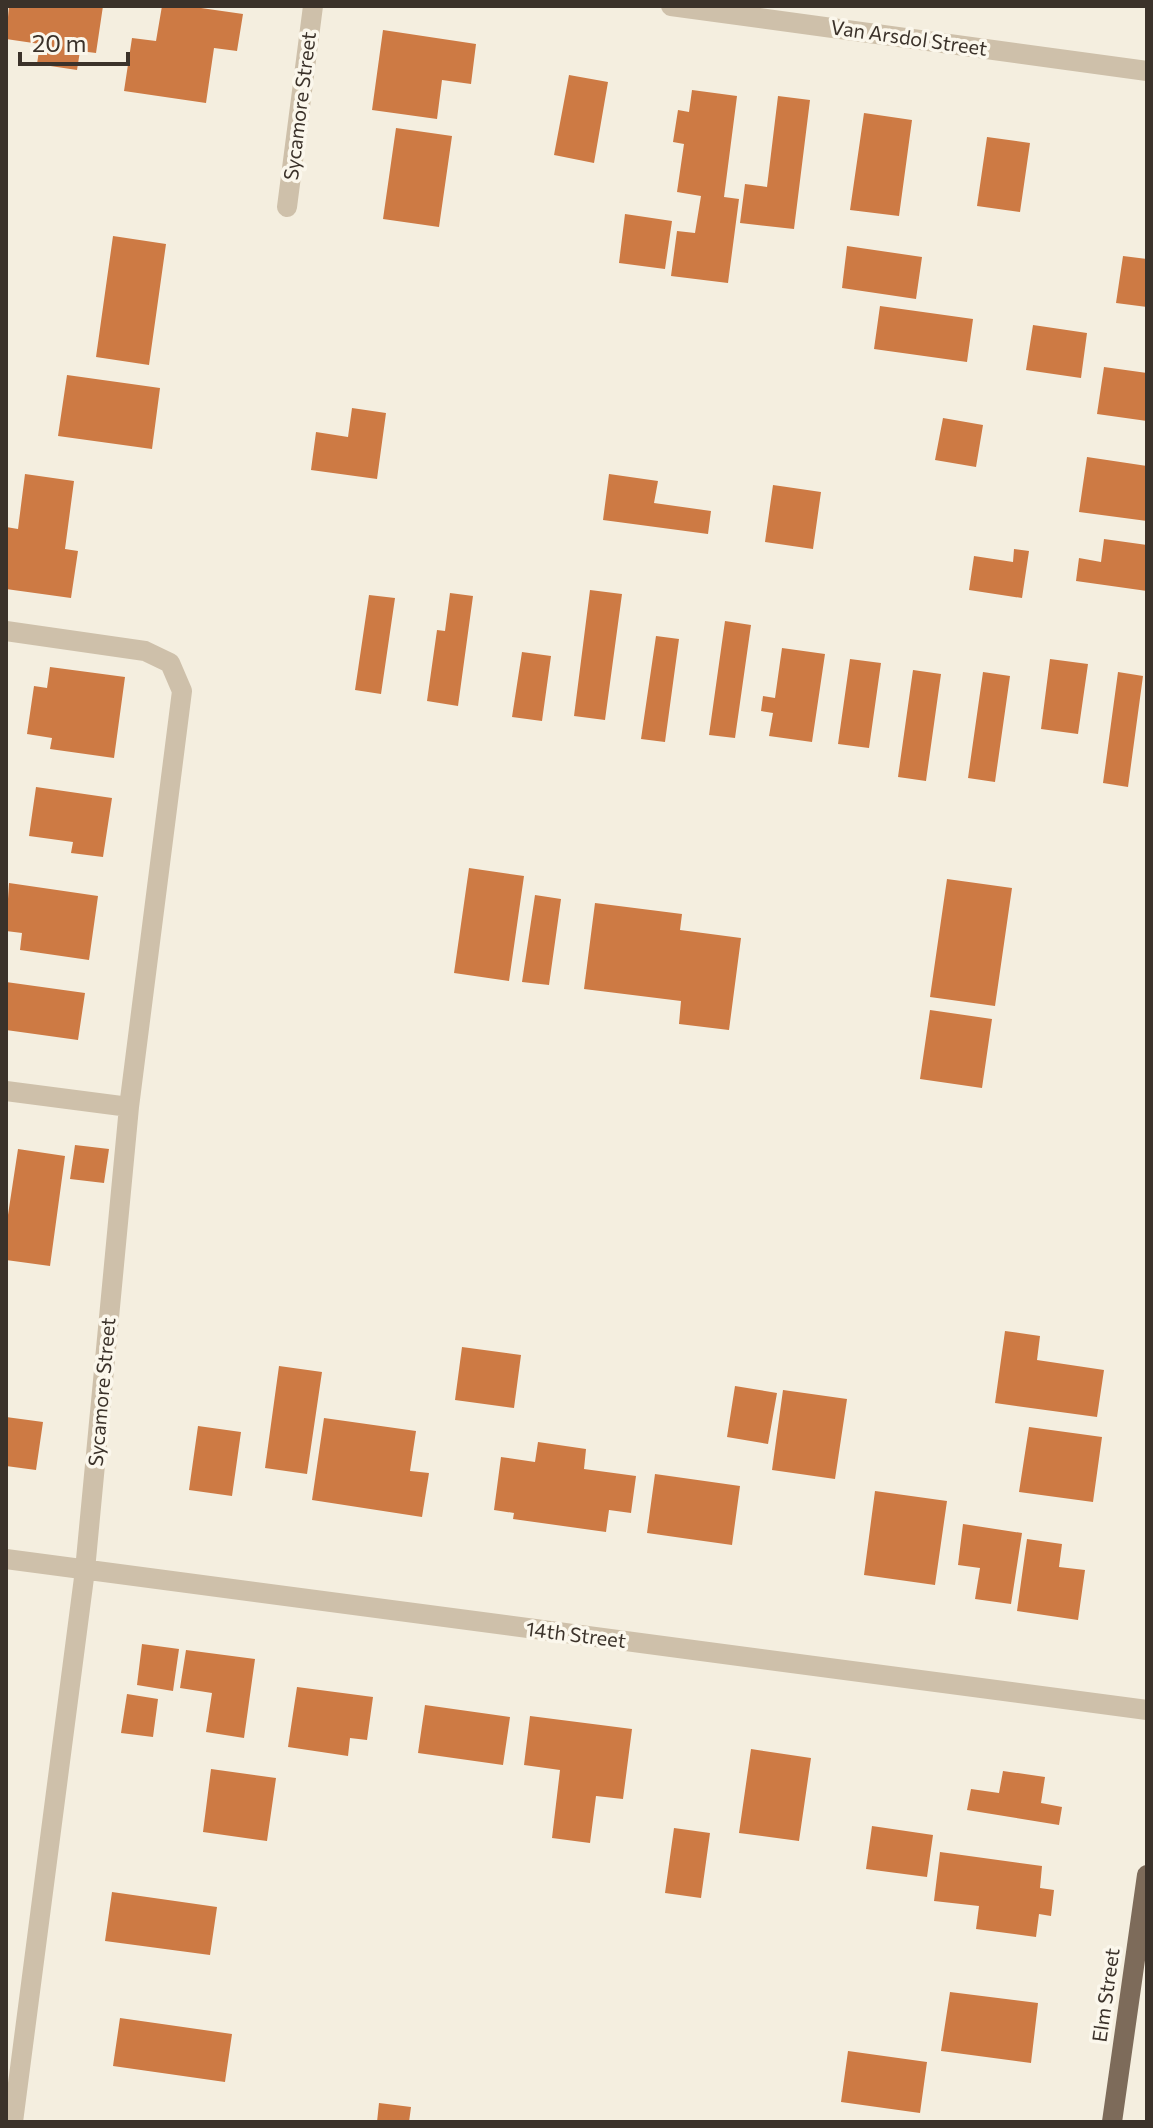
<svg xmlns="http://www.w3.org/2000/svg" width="1153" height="2128" viewBox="0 0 1153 2128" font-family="Commissioner,sans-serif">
<rect width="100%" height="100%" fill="#f4eedf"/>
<path fill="#cd7a44" d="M 9,6 L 103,6 L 96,53 L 80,51 L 77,70 L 37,64 L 40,44 L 6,39 Z
M 162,6 L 187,6 L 243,14 L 237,51 L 214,48 L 206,103 L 124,91 L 132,38 L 156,41 Z
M 383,30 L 476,44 L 471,84 L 442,80 L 437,119 L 372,110 Z
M 569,75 L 608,82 L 594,163 L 554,155 Z
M 692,90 L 737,96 L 724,197 L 739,199 L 728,283 L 671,276 L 677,231 L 695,233 L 701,196 L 677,192 L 684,144 L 673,142 L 678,110 L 689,112 Z
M 778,96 L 810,100 L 794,229 L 740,223 L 745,184 L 767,187 Z
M 864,113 L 912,120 L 899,216 L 850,210 Z
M 396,128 L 452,136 L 439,227 L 383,219 Z
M 987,137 L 1030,143 L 1020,212 L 977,206 Z
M 625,214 L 672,221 L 665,269 L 619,263 Z
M 113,236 L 166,244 L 149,365 L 96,357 Z
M 847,246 L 922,257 L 916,299 L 842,288 Z
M 1123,256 L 1147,259 L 1147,307 L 1116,303 Z
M 880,306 L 973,319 L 967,362 L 874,349 Z
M 1033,325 L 1087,333 L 1081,378 L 1026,370 Z
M 1104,367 L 1147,373 L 1147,421 L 1097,414 Z
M 67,375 L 160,388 L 152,449 L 58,436 Z
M 352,408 L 386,413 L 377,479 L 311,470 L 316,432 L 348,437 Z
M 943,418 L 983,425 L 976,467 L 935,460 Z
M 1087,457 L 1147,466 L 1147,521 L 1079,512 Z
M 25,474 L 74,481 L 65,549 L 78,551 L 71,598 L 6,589 L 6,527 L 18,529 Z
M 609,474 L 658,481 L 654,503 L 711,511 L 708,534 L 603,520 Z
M 773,485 L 821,492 L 813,549 L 765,542 Z
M 1104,539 L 1147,545 L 1147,591 L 1076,581 L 1079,558 L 1101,562 Z
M 1014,549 L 1029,551 L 1022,598 L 969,590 L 974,556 L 1013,562 Z
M 590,590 L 622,594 L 605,720 L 574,716 Z
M 450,593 L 473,596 L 458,706 L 427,701 L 437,630 L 445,631 Z
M 369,595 L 395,598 L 381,694 L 355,690 Z
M 725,621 L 751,625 L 735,738 L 709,735 Z
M 656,636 L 679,639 L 665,742 L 641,739 Z
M 782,648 L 825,654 L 812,742 L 769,736 L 773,713 L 761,711 L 763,696 L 775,698 Z
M 522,652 L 551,656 L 542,721 L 512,717 Z
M 850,659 L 881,663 L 869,748 L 838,744 Z
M 1050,659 L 1088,664 L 1078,734 L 1041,729 Z
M 50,667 L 125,677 L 114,758 L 50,749 L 52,738 L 27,734 L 34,686 L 47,688 Z
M 913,670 L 941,674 L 926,781 L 898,777 Z
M 983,672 L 1010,676 L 995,782 L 968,778 Z
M 1118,672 L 1143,676 L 1128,787 L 1103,783 Z
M 36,787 L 112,798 L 103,857 L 71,853 L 73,842 L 29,836 Z
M 469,868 L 524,876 L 509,981 L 454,973 Z
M 947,879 L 1012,888 L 995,1006 L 930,997 Z
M 9,883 L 98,896 L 89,960 L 20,950 L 22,933 L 6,931 Z
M 535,895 L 561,899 L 549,985 L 522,982 Z
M 595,903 L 682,914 L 680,930 L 741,938 L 729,1030 L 679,1024 L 681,1001 L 584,989 Z
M 6,982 L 85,993 L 78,1040 L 6,1030 Z
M 930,1010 L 992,1019 L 982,1088 L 920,1079 Z
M 75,1145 L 109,1149 L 104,1183 L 70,1179 Z
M 18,1149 L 65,1156 L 50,1266 L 6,1260 L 6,1228 Z
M 1005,1331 L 1040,1336 L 1037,1360 L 1104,1370 L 1097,1417 L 995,1403 Z
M 462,1347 L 521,1355 L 514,1408 L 455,1400 Z
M 279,1366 L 322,1372 L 307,1474 L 265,1468 Z
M 735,1386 L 777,1393 L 768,1444 L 727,1437 Z
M 783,1390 L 847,1399 L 835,1479 L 772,1470 Z
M 6,1417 L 43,1422 L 36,1470 L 6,1466 Z
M 324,1418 L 416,1431 L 410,1471 L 429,1473 L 422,1517 L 312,1500 Z
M 198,1426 L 241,1432 L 232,1496 L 189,1490 Z
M 1029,1427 L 1102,1437 L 1093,1502 L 1019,1492 Z
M 538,1442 L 586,1449 L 584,1469 L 636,1476 L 631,1513 L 609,1510 L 606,1532 L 513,1519 L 514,1513 L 494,1510 L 501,1457 L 535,1462 Z
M 655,1474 L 740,1486 L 732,1545 L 647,1533 Z
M 875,1491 L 947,1501 L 935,1585 L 864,1575 Z
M 963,1524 L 1022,1533 L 1011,1604 L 975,1599 L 980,1568 L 958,1565 Z
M 1027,1539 L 1062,1544 L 1059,1567 L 1085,1570 L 1078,1620 L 1017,1611 Z
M 142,1644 L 179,1649 L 173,1691 L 137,1685 Z
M 186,1650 L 255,1659 L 244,1738 L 206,1732 L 212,1693 L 180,1688 Z
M 297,1687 L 373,1697 L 367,1740 L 350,1738 L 348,1756 L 288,1747 Z
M 127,1694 L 158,1699 L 153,1737 L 121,1733 Z
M 425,1705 L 510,1717 L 503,1765 L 418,1753 Z
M 530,1716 L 632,1729 L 623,1799 L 596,1796 L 590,1843 L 552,1838 L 560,1770 L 524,1765 Z
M 751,1749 L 811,1758 L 799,1841 L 739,1833 Z
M 211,1769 L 276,1778 L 267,1841 L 203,1832 Z
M 1003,1771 L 1045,1777 L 1041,1803 L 1062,1807 L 1059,1825 L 967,1810 L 971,1789 L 999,1793 Z
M 872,1826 L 933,1835 L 927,1877 L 866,1869 Z
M 674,1828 L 710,1833 L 701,1898 L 665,1893 Z
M 940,1852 L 1042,1866 L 1040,1888 L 1054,1890 L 1051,1916 L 1039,1914 L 1036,1937 L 976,1929 L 979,1906 L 934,1901 Z
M 112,1892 L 217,1907 L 210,1955 L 105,1941 Z
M 950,1992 L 1038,2003 L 1031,2063 L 941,2051 Z
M 120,2018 L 232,2034 L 225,2082 L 113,2066 Z
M 848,2051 L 927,2062 L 920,2113 L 841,2102 Z
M 379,2103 L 411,2107 L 409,2122 L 377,2122 Z"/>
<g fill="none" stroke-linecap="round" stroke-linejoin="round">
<path stroke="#cec0aa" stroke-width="20" d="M 671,6 L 1147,71
M 287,207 L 313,6
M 6,631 L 145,651 L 170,663 L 182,691 L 129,1107 L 85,1570 L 13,2122
M 6,1091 L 129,1107
M 6,1559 L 1147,1710"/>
<path stroke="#7d6b5a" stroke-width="20" d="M 1112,2122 L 1147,1875"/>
</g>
<g text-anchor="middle" stroke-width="7" stroke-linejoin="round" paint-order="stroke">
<g font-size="20" fill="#3b322a" stroke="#fbf7ec">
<text transform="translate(909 38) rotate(8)" y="7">Van Arsdol Street</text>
<text transform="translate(300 106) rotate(-83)" y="7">Sycamore Street</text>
<text transform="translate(102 1392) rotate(-85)" y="7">Sycamore Street</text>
<text transform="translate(576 1635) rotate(7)" y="7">14th Street</text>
<text transform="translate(1106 1995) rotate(-82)" y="7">Elm Street</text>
</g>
</g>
<rect width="1153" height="2128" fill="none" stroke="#3b322a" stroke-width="16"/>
<path d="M20 52v12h108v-12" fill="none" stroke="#3b322a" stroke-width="4"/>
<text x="32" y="52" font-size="24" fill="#3b322a" stroke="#fbf7ec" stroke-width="6" paint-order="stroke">20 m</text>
</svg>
